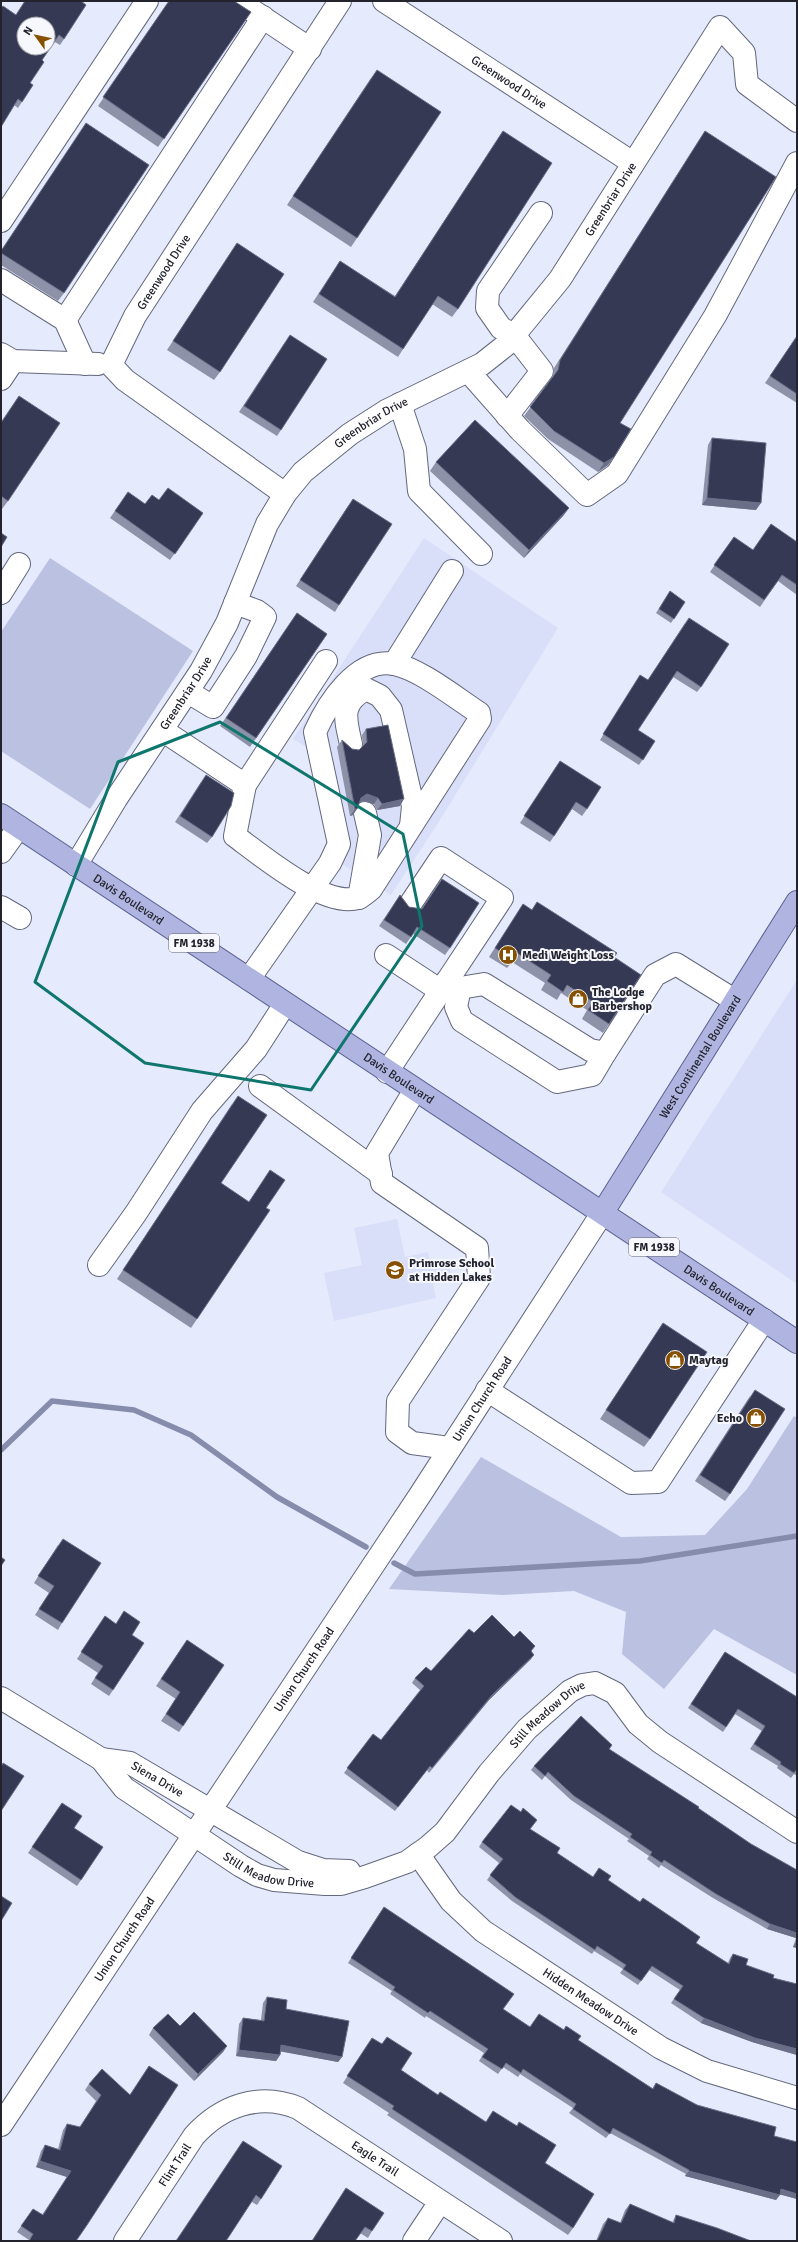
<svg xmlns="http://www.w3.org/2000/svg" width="798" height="2242" viewBox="0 0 798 2242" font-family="Signika,sans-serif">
<rect width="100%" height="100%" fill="#e6eafd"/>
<path fill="#d9dff8" d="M 424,538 L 558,628 L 435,828 L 391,895 L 324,853 L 327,837 L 306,747 L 293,739 Z
M 797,980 L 797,1284 L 661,1192 Z
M 397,1219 L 405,1257 L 428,1252 L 431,1266 L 449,1262 L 452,1279 L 433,1284 L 436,1298 L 334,1321 L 324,1273 L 362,1265 L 354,1228 Z"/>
<path fill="#bbc1e0" d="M 50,558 L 193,651 L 90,809 L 1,751 L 1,632 Z
M 794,1416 L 797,1418 L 797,1675 L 714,1629 L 664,1689 L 622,1654 L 626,1612 L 574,1591 L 503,1595 L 389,1589 L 481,1457 L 621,1537 L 705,1535 L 747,1489 Z"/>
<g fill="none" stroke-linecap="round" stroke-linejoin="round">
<path stroke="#868cab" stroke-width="5.5" d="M 1,1450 L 52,1401 L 134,1410 L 191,1435 L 277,1497 L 366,1547
M 394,1563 L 415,1574 L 640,1561 L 797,1536"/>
<g stroke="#64687d" stroke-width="24">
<g id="minor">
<path d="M 238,1 L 310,49"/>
<path id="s1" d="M 384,1 L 633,163"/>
<path d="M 1,221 L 147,1"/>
<path d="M 1,280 L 65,320 L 85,364"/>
<path d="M 65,320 L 263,17"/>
<path d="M 1,354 L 13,361 L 98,364"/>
<path d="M 468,371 L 520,430 L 587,495 L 617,474 L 715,316 L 797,163"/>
<path d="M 1,379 L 13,361"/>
<path d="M 400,404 L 415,449 L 419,491 L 481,554"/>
<path d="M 507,416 L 542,371 L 514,335 L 501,328 L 487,308 L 488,291 L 541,213"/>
<path id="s2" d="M 285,494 L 125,380 L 111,365 L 135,316 L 340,1"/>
<path d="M 1,593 L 19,564"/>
<path d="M 394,664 L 452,571"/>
<path d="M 188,692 L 213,707 L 246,656 L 265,617 L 257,611 L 235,603"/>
<path d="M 162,730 L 245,785 L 235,836 C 262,856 324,908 358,898 C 362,897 367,892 371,889 L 480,719 L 479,713 C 456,698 420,669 394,664 C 357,657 328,703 315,732 L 339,844 L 330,863 L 249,979"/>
<path d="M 351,744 C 345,718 340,703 366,689 L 380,696 L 391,710 L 413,806 L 411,826"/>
<path d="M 245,785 L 326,661"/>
<path d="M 1,852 L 19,827"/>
<path id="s3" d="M 76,865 L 116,799 L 201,671 L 227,623 L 267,524 L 285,494 L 303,472 L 350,434 L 386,411 L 482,364 L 506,345 L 560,279 L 720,27 L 744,53 L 747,84 L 797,121"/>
<path d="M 359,898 L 370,835 L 365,813"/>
<path d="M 1,907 L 20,918"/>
<path d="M 386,955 L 441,991"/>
<path d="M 447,981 L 460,988 L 484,984 L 590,1050 L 605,1053 L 655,975 L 676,964 L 734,1000"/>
<path d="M 460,988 L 456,1007 L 462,1021 L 557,1082 L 592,1075 L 605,1053"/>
<path d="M 387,1072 L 502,898 L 441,858 L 411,903"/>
<path d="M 260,1086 L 381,1174"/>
<path d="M 415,1090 L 377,1153 L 382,1183 L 477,1248 L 479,1278 L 398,1401 L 397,1432 L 412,1443 L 449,1448"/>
<path d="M 99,1265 L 136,1213 L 202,1111 L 256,1049 L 285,1004"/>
<path d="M 487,1390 L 631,1483 L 658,1482 L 764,1320"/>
<path id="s4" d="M 1,1698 L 101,1759 L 124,1788 L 241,1866 L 257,1875 L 274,1880 L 325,1884 L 341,1884 L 365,1877 L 407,1862 L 428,1847 L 445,1832 L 489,1773 L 527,1729 L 570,1691 L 582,1685 L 595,1683 L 615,1693 L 638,1724 L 660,1742 L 797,1832"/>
<path id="s5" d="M 101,1759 L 130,1763 L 298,1862 L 323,1870 L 349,1871"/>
<path id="s6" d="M 418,1854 L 451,1901 L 483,1931 L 661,2048 L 707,2071 L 797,2098"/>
<path id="s7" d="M 1,2125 L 420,1495 L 603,1212"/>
<path id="s8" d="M 125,2241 L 194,2136 C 221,2106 259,2092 298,2108 L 501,2241"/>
<path d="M 414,2241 L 440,2202"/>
</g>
</g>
<g stroke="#5b6294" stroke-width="24">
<g id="major">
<path id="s9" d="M 1,815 L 797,1342"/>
<path id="s10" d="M 603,1212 L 797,902"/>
</g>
</g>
<use href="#minor" stroke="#fff" stroke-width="22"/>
<use href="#major" stroke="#afb5e0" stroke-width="22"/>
</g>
<path fill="#8e92a8" d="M 25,1 L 64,39 L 60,45 L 55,42 L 42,60 L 30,83 L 33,85 L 18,108 L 14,105 L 16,15 Z
M 169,1 L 251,12 L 158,147 L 98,106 Z
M 371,78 L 357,238 L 351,247 L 287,205 Z
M 503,131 L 458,309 L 452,317 L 432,304 L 398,357 L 313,302 L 340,261 L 395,296 Z
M 705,131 L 620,423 L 614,457 L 608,465 L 598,472 L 548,439 L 524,416 L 552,378 L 554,368 Z
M 237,243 L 220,372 L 214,380 L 167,350 Z
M 1,251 L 64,293 L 58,301 L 1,265 Z
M 797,336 L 797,403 L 765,383 Z
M 285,342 L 281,430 L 277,436 L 239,412 Z
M 19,396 L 8,501 L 2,509 L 1,508 L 1,422 Z
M 712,438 L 756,510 L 702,505 L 708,445 Z
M 436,462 L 569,508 L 563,516 L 524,558 L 430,471 Z
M 128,492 L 145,504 L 203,513 L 170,560 L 110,518 Z
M 348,506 L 339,605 L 335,612 L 296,586 Z
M 734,537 L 753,550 L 797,542 L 797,595 L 778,581 L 760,607 L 710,572 Z
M 670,591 L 685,602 L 671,623 L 656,613 Z
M 297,613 L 327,634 L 250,747 L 220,726 Z
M 685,623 L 701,687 L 697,692 L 673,677 L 638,730 L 655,741 L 639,765 L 600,740 L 640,675 L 648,680 Z
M 366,729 L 400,806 L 377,810 L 374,804 L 363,801 L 359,803 L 353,815 L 350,816 L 337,747 L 342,740 L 352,749 L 359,750 L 363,746 L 362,735 Z
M 556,767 L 587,809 L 582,816 L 572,809 L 550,842 L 520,823 Z
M 201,782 L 212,837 L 207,843 L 175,822 Z
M 396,901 L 409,907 L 450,948 L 445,955 L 413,934 L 406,944 L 379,926 Z
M 537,902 L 614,957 L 609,1024 L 603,1033 L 582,1019 L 587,1010 L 561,993 L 557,1000 L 541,990 L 545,983 L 512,962 L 507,968 L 489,957 L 523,904 L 532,910 Z
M 232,1104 L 221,1183 L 249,1202 L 266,1208 L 197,1319 L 191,1328 L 117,1279 Z
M 663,1323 L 650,1439 L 644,1447 L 600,1419 Z
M 750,1396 L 730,1494 L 725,1501 L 695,1481 Z
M 58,1545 L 62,1623 L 58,1630 L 35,1615 L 49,1593 L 34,1583 Z
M 105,1616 L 132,1635 L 113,1690 L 109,1696 L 91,1684 L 98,1673 L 77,1659 Z
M 474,1633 L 514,1637 L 531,1651 L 531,1659 L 489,1700 L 429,1773 L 427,1770 L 395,1811 L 344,1773 L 373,1734 L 381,1740 L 420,1690 L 412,1683 L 415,1678 L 431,1671 Z
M 187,1640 L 224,1665 L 179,1732 L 161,1721 L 176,1699 L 156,1686 Z
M 725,1652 L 797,1697 L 797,1776 L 794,1774 L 791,1778 L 777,1768 L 778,1766 L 750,1749 L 762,1731 L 735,1714 L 723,1732 L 688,1708 Z
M 612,1745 L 609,1749 L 751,1844 L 797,1870 L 797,1948 L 793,1947 L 796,1938 L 767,1929 L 713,1898 L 661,1865 L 659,1868 L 647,1859 L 649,1856 L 627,1841 L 629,1839 L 571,1800 L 545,1776 L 542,1780 L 531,1770 L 534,1766 Z
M 62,1803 L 74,1828 L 103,1847 L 77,1886 L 28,1853 Z
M 521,1812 L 530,1829 L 557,1853 L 593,1877 L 608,1880 L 696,1943 L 728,1963 L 730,1958 L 733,1954 L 746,1965 L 773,1978 L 797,1984 L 797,2055 L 752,2042 L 701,2023 L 671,2003 L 680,1990 L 649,1970 L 638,1985 L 620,1973 L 623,1969 L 594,1951 L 592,1954 L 557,1931 L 512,1901 L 487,1880 L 499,1863 L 479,1847 L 482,1842 Z
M 381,1911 L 503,2009 L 530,2027 L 578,2040 L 652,2089 L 656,2083 L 697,2105 L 774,2136 L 797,2199 L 780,2194 L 776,2200 L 685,2176 L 686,2174 L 610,2133 L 606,2138 L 569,2113 L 573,2108 L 520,2074 L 518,2077 L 503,2067 L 498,2074 L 479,2061 L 484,2053 L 426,2016 L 425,2018 L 390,1994 L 392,1991 L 348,1963 Z
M 267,1997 L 286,2009 L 342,2057 L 338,2062 L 281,2051 L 280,2055 L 276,2061 L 236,2056 L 239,2024 L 243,2018 L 261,2020 L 263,2003 Z
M 180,2026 L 227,2046 L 223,2052 L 194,2081 L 149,2035 L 153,2028 Z
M 368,2044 L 382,2044 L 401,2070 L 438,2095 L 545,2163 L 573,2228 L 568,2235 L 387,2115 L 389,2113 L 343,2083 Z
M 89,2084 L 129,2094 L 178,2085 L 29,2240 L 17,2232 L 33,2209 L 42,2215 L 67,2177 L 36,2167 L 41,2151 L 45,2145 L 58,2149 L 63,2130 L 67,2124 L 80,2127 L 96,2101 L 85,2090 Z
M 243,2141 L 261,2199 L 257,2205 L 252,2202 Z
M 341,2195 L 372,2231 L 368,2238 L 360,2233 Z
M 630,2204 L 672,2223 L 676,2215 L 751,2241 L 596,2241 L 603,2224 L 608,2218 L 620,2223 L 625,2210 Z"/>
<path fill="#6a6e87" d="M 614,457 L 608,465 L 598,472 L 604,463 Z
M 707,498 L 761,503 L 756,510 L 702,505 Z
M 569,508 L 563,516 L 524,558 L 529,550 Z
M 367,794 L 378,798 L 374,804 L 363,801 L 356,804 L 361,798 Z
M 404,799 L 400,806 L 377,810 L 382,804 Z
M 355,809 L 357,809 L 353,815 L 350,816 Z
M 534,1655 L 531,1659 L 489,1700 L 429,1773 L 492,1695 Z
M 770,1924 L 797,1933 L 797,1936 L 796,1938 L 767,1929 Z
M 796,1942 L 797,1943 L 797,1948 L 793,1947 Z
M 704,2018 L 797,2049 L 797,2055 L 752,2042 L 701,2023 Z
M 281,2045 L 342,2057 L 338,2062 L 278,2051 Z
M 227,2046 L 223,2052 L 194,2081 L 198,2074 Z
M 239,2050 L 280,2055 L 276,2061 L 236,2056 Z
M 40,2161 L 71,2171 L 67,2177 L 36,2167 Z
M 689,2171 L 780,2195 L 776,2200 L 685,2176 Z
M 781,2189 L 797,2194 L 797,2199 L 778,2194 Z"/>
<path fill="#353954" stroke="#6a6e87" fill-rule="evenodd" d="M 25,1 L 81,1 L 86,5 L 64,39 L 59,35 L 42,60 L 44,62 L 30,83 L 33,85 L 22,102 L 18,99 L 1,127 L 1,8 L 3,6 L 16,15 ZM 24,24 L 48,24 L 48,48 L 24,48 Z
M 169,1 L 234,1 L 251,12 L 164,139 L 103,97 Z
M 377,70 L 441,112 L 357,238 L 293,196 Z
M 86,123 L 149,165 L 64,293 L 1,253 L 1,251 Z
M 503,131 L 552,163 L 458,309 L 438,296 L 403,349 L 319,294 L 340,261 L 395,297 Z
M 705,131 L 776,177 L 620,423 L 631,429 L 614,457 L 604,463 L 554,431 L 530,407 L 558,370 L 560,360 Z
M 237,243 L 284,274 L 220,372 L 173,341 Z
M 290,335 L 327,359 L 281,430 L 244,406 Z
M 797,336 L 797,394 L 770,376 Z
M 19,396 L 60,423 L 8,501 L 1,496 L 1,423 Z
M 475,420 L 569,508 L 529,550 L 436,462 Z
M 712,438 L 766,443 L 761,503 L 707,498 Z
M 168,488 L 203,513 L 175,554 L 115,511 L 128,492 L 145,504 L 152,495 L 159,500 Z
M 353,499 L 392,524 L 339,605 L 300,580 Z
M 771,524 L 797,542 L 797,585 L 782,575 L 764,600 L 714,565 L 734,537 L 753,550 Z
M 1,533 L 7,537 L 1,547 Z
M 670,591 L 685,602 L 674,619 L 659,609 Z
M 297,613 L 327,634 L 256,738 L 226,718 Z
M 689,618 L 729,644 L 701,687 L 677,671 L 638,730 L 655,741 L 643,760 L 603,734 L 640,675 L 648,680 Z
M 388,725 L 404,799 L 382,804 L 378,798 L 367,794 L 361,798 L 357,809 L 355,809 L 342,740 L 352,749 L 359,750 L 367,742 L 366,729 Z
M 560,761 L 601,787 L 587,809 L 576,802 L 554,836 L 524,816 Z
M 206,775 L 234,793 L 231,806 L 212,837 L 180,816 Z
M 442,879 L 479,903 L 450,948 L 417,927 L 411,937 L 384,920 L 400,895 L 409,907 L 422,909 Z
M 537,902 L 617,953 L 614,957 L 641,975 L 609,1024 L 588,1010 L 593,1002 L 567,985 L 563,992 L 547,981 L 551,975 L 517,953 L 513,960 L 495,948 L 523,904 L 532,910 Z
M 238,1096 L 267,1115 L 221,1183 L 249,1202 L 270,1170 L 285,1180 L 266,1208 L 270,1210 L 197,1319 L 123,1270 Z
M 663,1323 L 707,1352 L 650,1439 L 606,1410 Z
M 755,1390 L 785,1409 L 730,1494 L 700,1475 Z
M 63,1539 L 101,1563 L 62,1623 L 39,1609 L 54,1586 L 38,1576 Z
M 1,1557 L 5,1560 L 1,1566 Z
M 124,1611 L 140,1622 L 132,1635 L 144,1643 L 113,1690 L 95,1678 L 103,1666 L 81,1652 L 105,1616 L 116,1624 Z
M 492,1615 L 514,1637 L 520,1631 L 535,1646 L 531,1651 L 534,1655 L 492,1695 L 432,1768 L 430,1766 L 398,1807 L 347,1768 L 373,1734 L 381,1740 L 424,1686 L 415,1678 L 426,1667 L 431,1671 L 469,1629 L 474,1633 Z
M 187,1640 L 224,1665 L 183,1726 L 166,1714 L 180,1692 L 161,1679 Z
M 725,1652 L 797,1697 L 797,1769 L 794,1773 L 780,1764 L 781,1762 L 754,1744 L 765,1726 L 738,1709 L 726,1727 L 691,1704 Z
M 581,1716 L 612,1745 L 609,1749 L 699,1807 L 698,1808 L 751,1844 L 797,1870 L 797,1933 L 770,1924 L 716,1894 L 664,1860 L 662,1863 L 650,1855 L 652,1852 L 630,1837 L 632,1834 L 574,1796 L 548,1772 L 545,1776 L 534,1766 Z
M 3,1763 L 24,1776 L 1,1811 L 1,1767 Z
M 62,1803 L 82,1816 L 74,1828 L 103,1847 L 81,1880 L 32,1847 Z
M 511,1805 L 521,1812 L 523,1808 L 537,1820 L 530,1829 L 560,1848 L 557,1853 L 593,1877 L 599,1868 L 611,1876 L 608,1880 L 640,1902 L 643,1898 L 680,1923 L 700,1937 L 696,1943 L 729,1964 L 733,1954 L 748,1959 L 746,1965 L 774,1975 L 773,1978 L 797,1984 L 797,2049 L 755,2038 L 704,2018 L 674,1999 L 683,1986 L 652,1966 L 641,1981 L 623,1969 L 626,1965 L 597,1946 L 595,1950 L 515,1897 L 490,1875 L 503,1859 L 482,1842 Z
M 1,1896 L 12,1903 L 1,1921 Z
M 384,1907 L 514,1994 L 503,2009 L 530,2027 L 539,2014 L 564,2030 L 566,2026 L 581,2036 L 578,2040 L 653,2089 L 656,2083 L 697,2105 L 776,2127 L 774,2136 L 797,2142 L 797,2194 L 781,2189 L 780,2195 L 689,2171 L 689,2170 L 613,2128 L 610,2134 L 573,2109 L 576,2104 L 523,2069 L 521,2073 L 506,2063 L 502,2069 L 482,2057 L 488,2049 L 430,2011 L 428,2013 L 393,1990 L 395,1987 L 351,1958 Z
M 267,1997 L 287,2000 L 286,2009 L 349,2021 L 342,2057 L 281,2045 L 280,2055 L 239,2050 L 243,2018 L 264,2021 Z
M 194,2012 L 227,2046 L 198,2074 L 153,2028 L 168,2014 L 180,2026 Z
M 387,2037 L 412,2053 L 401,2070 L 438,2095 L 440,2092 L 486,2122 L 493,2111 L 517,2126 L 519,2122 L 556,2145 L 545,2163 L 594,2194 L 573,2228 L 392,2109 L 394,2106 L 347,2076 L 372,2038 L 382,2044 Z
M 149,2066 L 178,2085 L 87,2225 L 76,2241 L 29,2241 L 33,2234 L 21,2226 L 33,2209 L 43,2215 L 71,2171 L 40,2161 L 45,2145 L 60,2150 L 67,2124 L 80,2127 L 101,2095 L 89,2084 L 102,2069 L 130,2095 Z
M 243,2141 L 282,2166 L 261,2199 L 256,2195 L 226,2241 L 176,2241 Z
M 346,2188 L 384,2213 L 372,2231 L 365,2227 L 355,2241 L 312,2241 Z
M 630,2204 L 674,2223 L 676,2215 L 717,2228 L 751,2241 L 597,2241 L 608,2218 L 621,2223 Z"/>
<path fill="none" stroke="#0f766e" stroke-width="3" stroke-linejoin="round" d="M 220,722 L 403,834 L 422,926 L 311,1090 L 145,1063 L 35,982 L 118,762 Z"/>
<defs>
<g id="hospital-disc" transform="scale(1)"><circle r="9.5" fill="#875000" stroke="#f7f8fd"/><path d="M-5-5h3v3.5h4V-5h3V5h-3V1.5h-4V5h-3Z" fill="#fff"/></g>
<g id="shop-disc" transform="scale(1)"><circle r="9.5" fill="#875000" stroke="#f7f8fd"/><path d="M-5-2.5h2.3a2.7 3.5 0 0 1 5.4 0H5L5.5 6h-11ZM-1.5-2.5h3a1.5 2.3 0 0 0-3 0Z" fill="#fff"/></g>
<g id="school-disc" transform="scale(1)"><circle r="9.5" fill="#875000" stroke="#f7f8fd"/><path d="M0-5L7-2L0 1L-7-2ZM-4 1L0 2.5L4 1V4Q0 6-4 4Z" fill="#fff"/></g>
</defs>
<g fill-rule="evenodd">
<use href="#hospital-disc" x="508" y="955"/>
<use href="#shop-disc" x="578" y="999"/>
<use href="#school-disc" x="395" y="1270"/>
<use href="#shop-disc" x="675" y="1360"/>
<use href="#shop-disc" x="756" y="1418"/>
</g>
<g text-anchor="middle" stroke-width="4" stroke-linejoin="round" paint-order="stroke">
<g fill="#f7f8fd" stroke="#62636b" stroke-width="1">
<rect x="169" y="934" width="50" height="18" rx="3"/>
<rect x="629" y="1238" width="50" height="18" rx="3"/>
</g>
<g font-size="11" font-weight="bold" fill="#22232c">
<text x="194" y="947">FM 1938</text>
<text x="654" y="1251">FM 1938</text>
</g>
<g font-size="12" fill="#22232c" stroke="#f7f8fd">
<text dy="4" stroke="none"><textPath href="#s1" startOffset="149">Greenwood Drive</textPath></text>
<text dy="4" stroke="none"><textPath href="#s3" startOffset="876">Greenbriar Drive</textPath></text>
<text dy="4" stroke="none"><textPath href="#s2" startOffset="324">Greenwood Drive</textPath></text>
<text dy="4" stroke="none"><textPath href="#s3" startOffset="540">Greenbriar Drive</textPath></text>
<text dy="4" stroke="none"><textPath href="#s3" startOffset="204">Greenbriar Drive</textPath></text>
<text dy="4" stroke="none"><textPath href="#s9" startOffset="153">Davis Boulevard</textPath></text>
<text dy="4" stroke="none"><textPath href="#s10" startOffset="183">West Continental Boulevard</textPath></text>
<text dy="4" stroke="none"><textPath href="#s9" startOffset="477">Davis Boulevard</textPath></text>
<text dy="4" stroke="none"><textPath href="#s9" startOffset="861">Davis Boulevard</textPath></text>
<text dy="4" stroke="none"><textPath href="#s7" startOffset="871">Union Church Road</textPath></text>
<text dy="4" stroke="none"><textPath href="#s7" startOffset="547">Union Church Road</textPath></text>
<text dy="4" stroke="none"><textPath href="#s4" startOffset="673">Still Meadow Drive</textPath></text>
<text dy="4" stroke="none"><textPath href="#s5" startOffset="61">Siena Drive</textPath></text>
<text dy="4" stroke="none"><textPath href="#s4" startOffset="323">Still Meadow Drive</textPath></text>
<text dy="4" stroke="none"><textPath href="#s7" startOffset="223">Union Church Road</textPath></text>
<text dy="4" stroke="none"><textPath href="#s6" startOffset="230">Hidden Meadow Drive</textPath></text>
<text dy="4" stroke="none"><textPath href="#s8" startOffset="333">Eagle Trail</textPath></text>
<text dy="4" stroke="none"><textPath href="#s8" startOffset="91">Flint Trail</textPath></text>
</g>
<g font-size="12" font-weight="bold" fill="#22232c" stroke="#f7f8fd" text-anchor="start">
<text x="522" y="959">Medi Weight Loss</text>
<text x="592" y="996">The Lodge<tspan x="592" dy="14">Barbershop</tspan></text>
<text x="409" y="1267">Primrose School<tspan x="409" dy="14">at Hidden Lakes</tspan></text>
<text x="689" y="1364">Maytag</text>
<text x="742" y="1422" text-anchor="end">Echo</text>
</g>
</g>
<rect width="798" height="2242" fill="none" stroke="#22232c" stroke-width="4"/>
<g transform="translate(36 36) rotate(303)"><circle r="19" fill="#f7f8fd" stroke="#a2a3a9"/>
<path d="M0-3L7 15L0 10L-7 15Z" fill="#875000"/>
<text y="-6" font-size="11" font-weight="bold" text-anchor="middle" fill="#22232c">N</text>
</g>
</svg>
